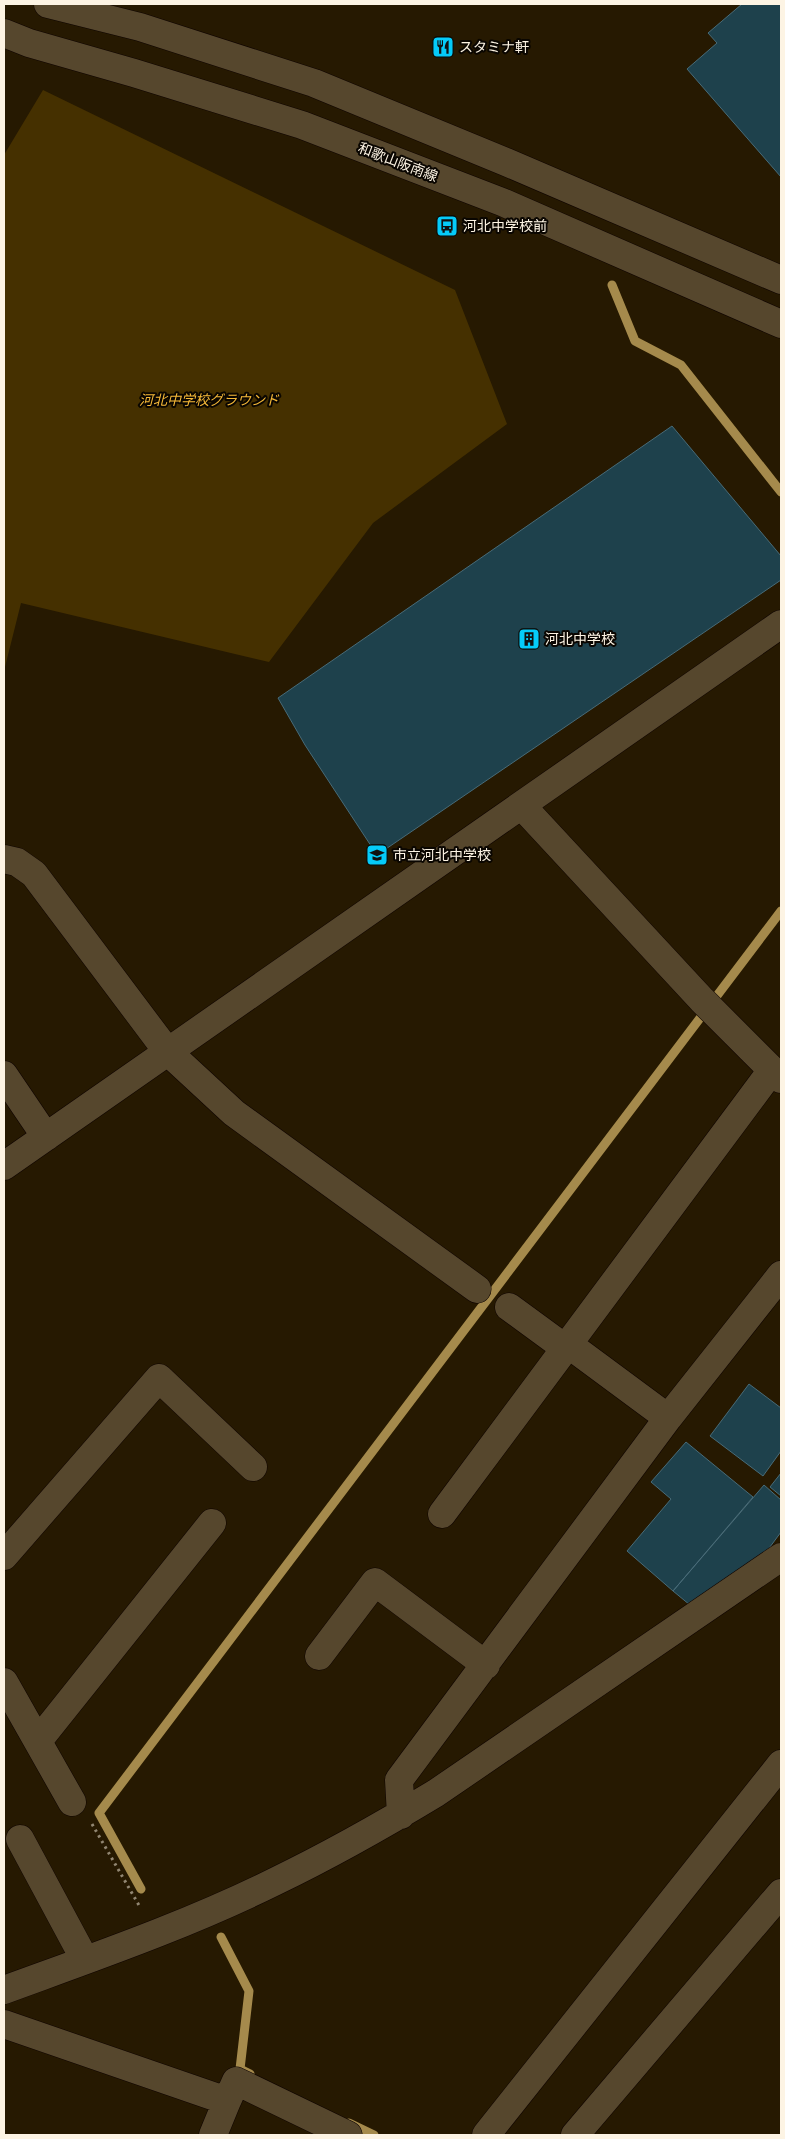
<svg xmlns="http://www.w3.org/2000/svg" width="785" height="2139" viewBox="0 0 785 2139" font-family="Lora,'Noto Sans JP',serif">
<rect width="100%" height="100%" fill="#261901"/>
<path fill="#453000" d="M 43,90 L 455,290 L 507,424 L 373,523 L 269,662 L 21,603 L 4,671 L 4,155 Z"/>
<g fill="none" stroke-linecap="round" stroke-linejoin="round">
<path stroke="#a58a4c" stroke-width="9" d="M 612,285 L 635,341 L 681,365 L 781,492
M 141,1889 L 99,1813 L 781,911
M 221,1937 L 249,1991 L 240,2069 L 250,2074
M 349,2123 L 374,2135"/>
</g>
<path fill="#1e414c" stroke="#486b78" d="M 742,4 L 781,4 L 781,177 L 687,69 L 717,43 L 708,33 Z
M 672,426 L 781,556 L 781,580 L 377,855 L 305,745 L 278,698 Z
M 749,1384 L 781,1408 L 781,1451 L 763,1476 L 710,1436 Z
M 686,1442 L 753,1497 L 673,1591 L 627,1551 L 671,1499 L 651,1482 Z
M 781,1473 L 781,1496 L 770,1487 Z
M 764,1485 L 781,1500 L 781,1532 L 767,1551 L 690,1605 L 673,1591 Z"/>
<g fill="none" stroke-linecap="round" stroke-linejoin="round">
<g stroke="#0f0400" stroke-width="29">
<path id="street" d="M 522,806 L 702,1000 L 781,1079
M 4,859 L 17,862 L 34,874 L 167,1051 L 234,1113 L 477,1289
M 4,1075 L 46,1137
M 4,1166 L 781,624
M 509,1307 L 565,1348
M 568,1344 L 668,1418
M 442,1514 L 772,1070
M 4,1556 L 159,1378 L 253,1467
M 319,1656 L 375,1582 L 486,1665
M 4,1682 L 72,1802
M 38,1741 L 212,1523
M 401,1815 L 399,1780 L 668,1418 L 781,1275
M 20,1839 L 85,1960
M 4,1990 C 94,1957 187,1925 274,1882 C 330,1855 383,1825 436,1793 L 781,1557
M 4,2024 L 227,2101 L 236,2081 L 348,2135
M 213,2135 L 227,2101
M 486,2135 L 781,1764
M 575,2135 L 781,1893"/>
</g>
<g stroke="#0f0400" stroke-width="29">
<path id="secondary" d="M 48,4 L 140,27 L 314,83 L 506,162 L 781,280
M 4,33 L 29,43 L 134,73 L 302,125 L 502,202 L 781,324"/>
</g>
<path stroke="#918672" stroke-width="3" stroke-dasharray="2.5 4" stroke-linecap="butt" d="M 92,1824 L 140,1907"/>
<use href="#street" stroke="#56472d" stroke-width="28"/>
<use href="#secondary" stroke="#56472d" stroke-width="28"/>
</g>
<defs>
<g id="restaurant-square" transform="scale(1.125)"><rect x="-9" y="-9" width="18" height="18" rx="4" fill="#05cbf9" stroke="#0a0601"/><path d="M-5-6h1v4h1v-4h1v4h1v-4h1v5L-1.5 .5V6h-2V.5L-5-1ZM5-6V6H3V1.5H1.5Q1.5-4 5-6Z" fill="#111"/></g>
<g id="bus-square" transform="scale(1.125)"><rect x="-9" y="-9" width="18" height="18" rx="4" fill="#05cbf9" stroke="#0a0601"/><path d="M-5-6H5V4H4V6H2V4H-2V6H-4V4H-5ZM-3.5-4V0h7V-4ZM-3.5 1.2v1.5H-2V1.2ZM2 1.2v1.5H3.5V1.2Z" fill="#111"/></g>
<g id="building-square" transform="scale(1.125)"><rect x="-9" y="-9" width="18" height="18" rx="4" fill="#05cbf9" stroke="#0a0601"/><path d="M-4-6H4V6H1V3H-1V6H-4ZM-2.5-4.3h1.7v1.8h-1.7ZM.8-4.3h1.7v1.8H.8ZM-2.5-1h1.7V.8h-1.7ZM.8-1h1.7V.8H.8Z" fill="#111"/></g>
<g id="school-square" transform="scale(1.125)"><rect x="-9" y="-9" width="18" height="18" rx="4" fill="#05cbf9" stroke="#0a0601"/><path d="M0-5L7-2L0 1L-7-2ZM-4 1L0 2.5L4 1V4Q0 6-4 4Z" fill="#111"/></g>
</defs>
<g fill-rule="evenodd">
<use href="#restaurant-square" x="443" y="47"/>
<use href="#bus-square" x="447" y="226"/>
<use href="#building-square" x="529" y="639"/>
<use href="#school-square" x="377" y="855"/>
</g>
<g text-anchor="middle" stroke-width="4" stroke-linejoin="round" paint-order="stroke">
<g font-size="14" fill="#fdf4e4" stroke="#0a0601" text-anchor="start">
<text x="459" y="52">スタミナ軒</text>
<text x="463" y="231">河北中学校前</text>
<text x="545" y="644">河北中学校</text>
<text x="393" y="860">市立河北中学校</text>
</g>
<g font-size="14" fill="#fdf4e4" stroke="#0a0601">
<text transform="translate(398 162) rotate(21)" y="5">和歌山阪南線</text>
</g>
<g font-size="14" font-style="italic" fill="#f7ba38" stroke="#0a0601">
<text x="209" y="405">河北中学校グラウンド</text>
</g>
</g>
<rect width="785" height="2139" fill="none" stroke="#fdf4e4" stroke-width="10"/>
</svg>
